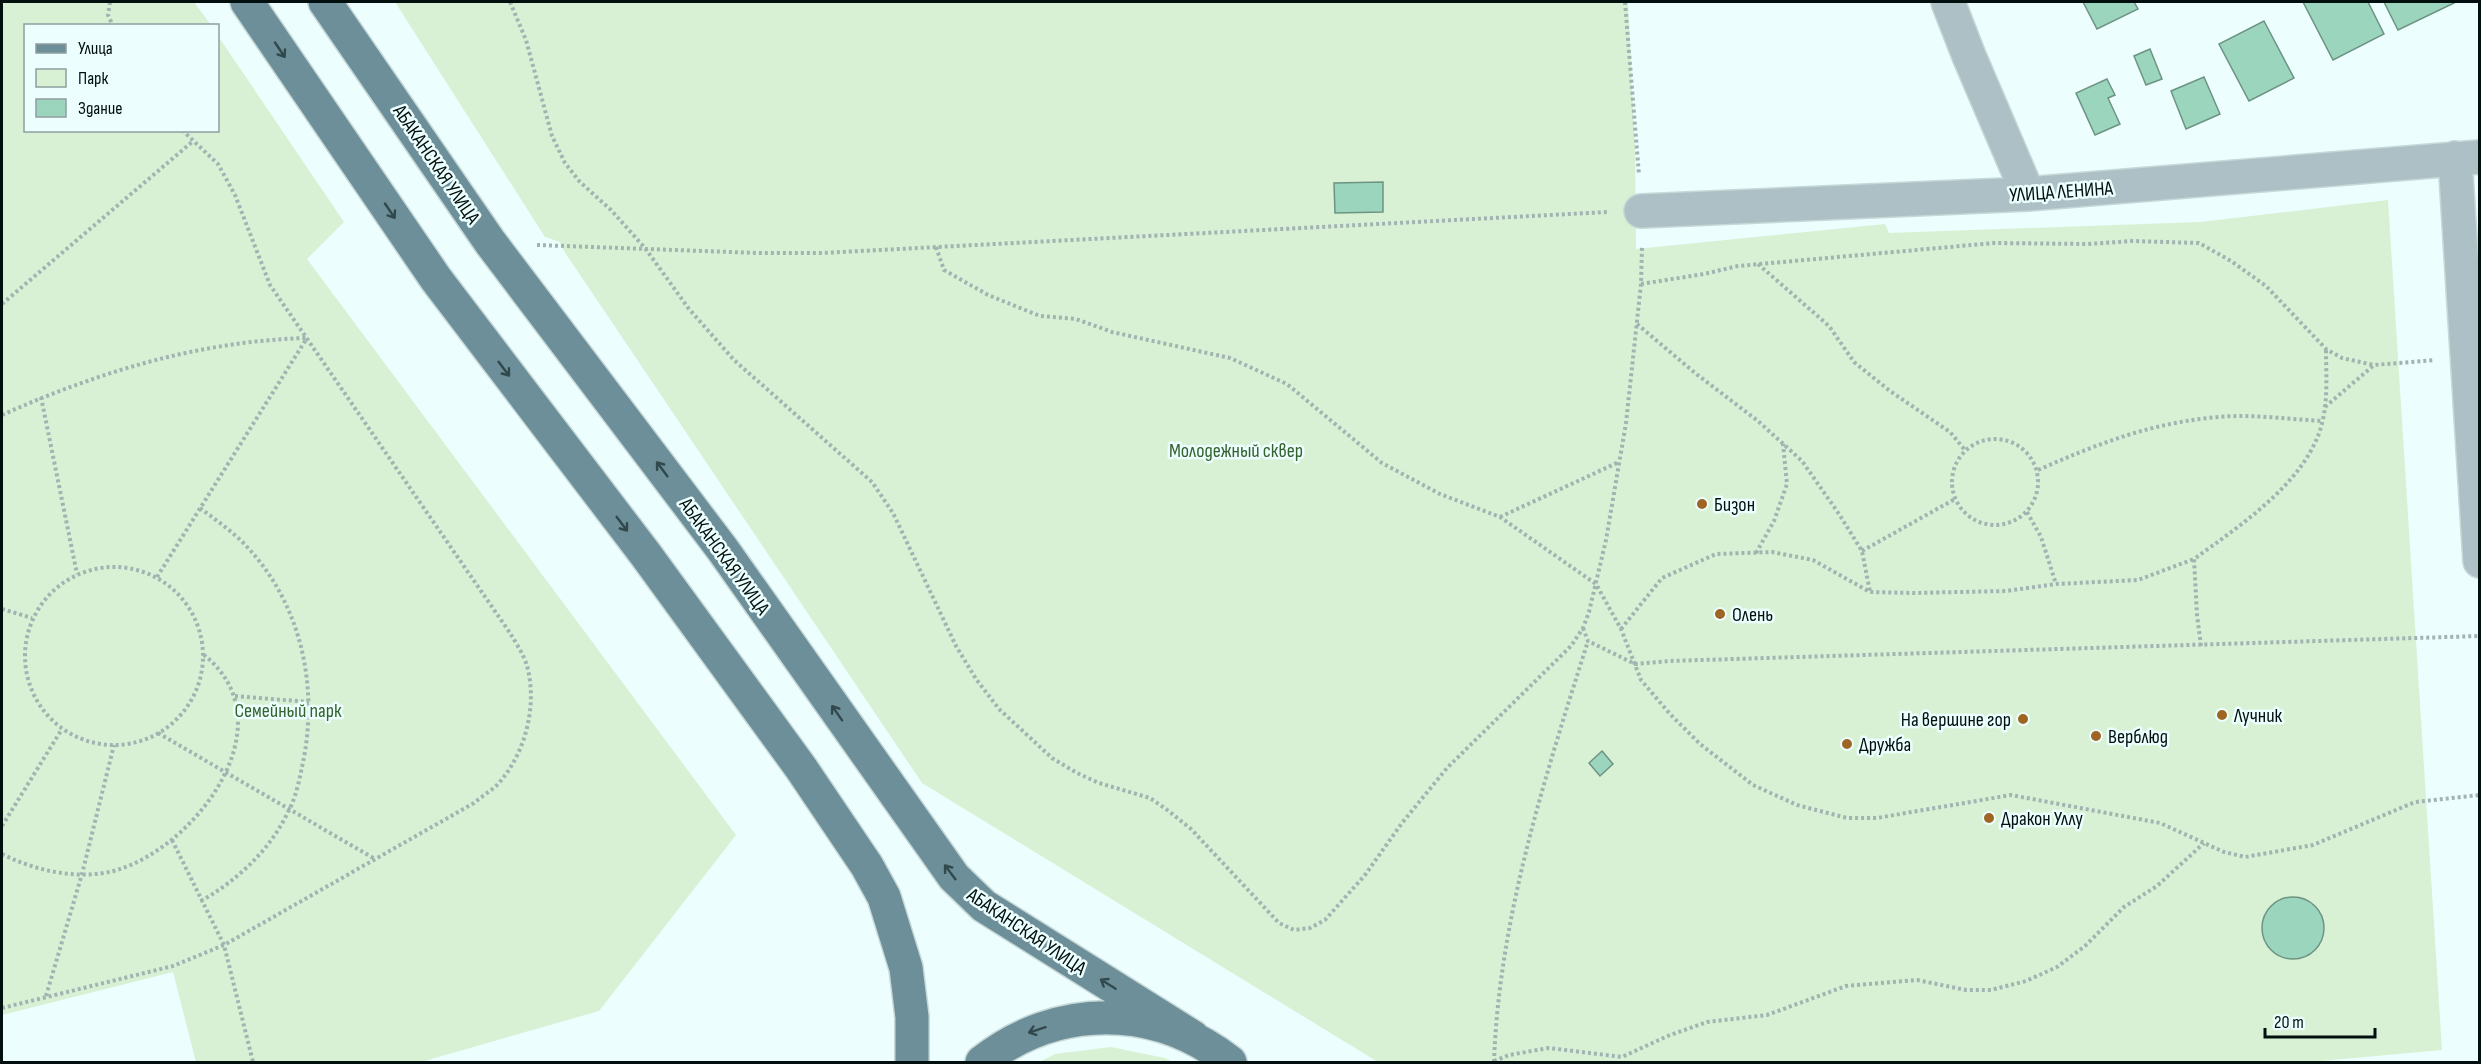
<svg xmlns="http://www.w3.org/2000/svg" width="2481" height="1064" viewBox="0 0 2481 1064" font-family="'Sofia Sans Condensed',sans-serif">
<rect width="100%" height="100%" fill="#ecfefd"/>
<path fill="#d8f1d4" d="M 2,2 L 194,2 L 211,25 L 26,26 L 26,130 L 218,130 L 218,36 L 344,222 L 307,259 L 736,835 L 599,1011 L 421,1062 L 196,1062 L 173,972 L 2,1015 Z
M 395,2 L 1628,2 L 1635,148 L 1636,249 L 1885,224 L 1889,233 L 2200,222 L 2388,200 L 2442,1050 L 2310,1062 L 1378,1062 L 922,783 L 564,251 L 560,242 L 545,237 Z
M 1111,1047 L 1165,1058 L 1173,1062 L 1039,1062 L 1055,1054 Z"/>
<path fill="#9cd5bd" stroke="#6d9383" stroke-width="1.5" d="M 2083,2 L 2134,2 L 2138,9 L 2097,29 Z
M 2303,2 L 2368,2 L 2384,34 L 2333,60 Z
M 2384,2 L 2453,2 L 2454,3 L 2398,30 Z
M 2264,21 L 2294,78 L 2249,101 L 2219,44 Z
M 2150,49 L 2162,79 L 2146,85 L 2134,56 Z
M 2204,77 L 2220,114 L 2186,129 L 2171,91 Z
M 2107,79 L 2115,95 L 2108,98 L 2120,124 L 2095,135 L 2076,93 Z
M 1383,182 L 1383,212 L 1335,213 L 1334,183 Z
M 1602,751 L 1613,764 L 1600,776 L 1589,763 Z
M2262 928a31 31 0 1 1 62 0a31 31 0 1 1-62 0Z"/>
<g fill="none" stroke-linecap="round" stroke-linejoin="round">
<g stroke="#c6d8d7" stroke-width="36">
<path id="minor" d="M 1948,2 L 1969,56 L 2028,194
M 2455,158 L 2480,561
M 1641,211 L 2028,194 L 2480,157"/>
</g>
<g stroke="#c6d8d7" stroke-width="36">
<path id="major" d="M 247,2 L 436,279 L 646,555 L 801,768 L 867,866 L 884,897 L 906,968 L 912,1017 L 912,1062
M 325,2 L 490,242 L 723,550 L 954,877 L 984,906 L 1193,1037
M 982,1062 C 1057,1003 1155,1003 1230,1062"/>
</g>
<path stroke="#a2b3b2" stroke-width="4" stroke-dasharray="3 3" stroke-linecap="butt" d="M 110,2 L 108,15 L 113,26
M 510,2 L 526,40 L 552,136 L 565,163 L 580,182 L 611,210 L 645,248 L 689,309 L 734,360 L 872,482 L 893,513 L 956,646 L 976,679 L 999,709 L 1052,758 L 1077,773 L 1099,783 L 1150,798 L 1166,809 L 1191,829 L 1279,923 L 1294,930 L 1310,928 L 1325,920 L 1365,875 L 1402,823 L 1447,768 L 1571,646 L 1583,628 L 1589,612 L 1606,540 L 1626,423 L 1641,284 L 1642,246
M 1625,2 L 1639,175
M 537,245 L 758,253 L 822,253 L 1608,212
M 936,247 L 944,270 L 988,295 L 1040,316 L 1076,319 L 1112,332 L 1230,358 L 1287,384 L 1382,463 L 1440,494 L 1500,517 L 1596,584 L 1621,629 L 1641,680 L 1670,714 L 1700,744 L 1753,785 L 1797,805 L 1847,818 L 1877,818 L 2011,795 L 2160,823 L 2224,852 L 2245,857 L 2313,845 L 2415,802 L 2480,795
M 1758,264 L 1829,326 L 1854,362 L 1890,391 L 1950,432 L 1965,450
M 1641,284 L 1704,274 L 1738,266 L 1994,243 L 2088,244 L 2132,241 L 2199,243 L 2231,261 L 2266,286 L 2326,349 L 2342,358 L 2374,365
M 2,304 L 192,142
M 1637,324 L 1695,373 L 1758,421 L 1802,461 L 1839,514 L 1862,551 L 1870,592
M 41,397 L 77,574
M 2325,407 L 2374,365 L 2434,360
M 2,415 C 98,372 200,341 306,338
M1952 482a43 43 0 1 1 86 0a43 43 0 1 1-86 0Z
M 2038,470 C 2095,445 2145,425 2208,418 C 2246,413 2285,419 2323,421
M 200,508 C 217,521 235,533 249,549 C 303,608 319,691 302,767 C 299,781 296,797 289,810 C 271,849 238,880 201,901
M 2027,512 L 2041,537 L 2056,584
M 1500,517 L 1619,462
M 1862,551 L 1955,499
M 1756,553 L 1774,521 L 1787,484 L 1783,444
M25 656a89 89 0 1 1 178 0a89 89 0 1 1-178 0Z
M 157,577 L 307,338
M 2,609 L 32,618
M 1583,628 L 1588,641 L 1635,664 L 1669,661 L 2480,636
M 1621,629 L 1662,578 L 1716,554 L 1772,552 L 1813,560 L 1870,592 L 1913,593 L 2006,591 L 2056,584 L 2138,580 L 2194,559
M 2201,646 L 2197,615 L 2194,559 C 2241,525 2311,479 2323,419 C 2328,396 2326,372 2326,349
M 235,696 L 309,702
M 158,733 L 375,859
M 2,826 L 62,729
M 172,840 L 224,945 L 253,1062
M 2,854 C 36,871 79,881 117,870 C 197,846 289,723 204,655
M 46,996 L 82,874 L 114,745
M 2,1008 L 173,966 L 224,945 L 474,803 C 481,797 489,792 496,786 C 525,756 538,706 527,666 C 524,655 516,643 510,633 L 270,285 L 235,195 L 218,164 L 182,130
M 1494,1061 L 1509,1055 L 1549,1048 L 1622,1057 L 1670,1035 L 1707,1022 L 1767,1015 L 1846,986 L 1917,980 L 1966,990 L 1991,990 L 2026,981 L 2057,967 L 2085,946 L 2124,907 L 2157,886 L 2204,843
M 1494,1062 C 1499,918 1545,777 1588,641"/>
<use href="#minor" stroke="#adc0c5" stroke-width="33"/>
<use href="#major" stroke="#6c8f99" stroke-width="33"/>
</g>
<defs><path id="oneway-shaft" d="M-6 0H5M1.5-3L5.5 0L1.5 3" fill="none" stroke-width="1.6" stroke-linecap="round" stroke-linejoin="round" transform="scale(1.5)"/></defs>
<g stroke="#31494d">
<use href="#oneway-shaft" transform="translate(280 50) rotate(56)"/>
<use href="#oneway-shaft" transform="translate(390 211) rotate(56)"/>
<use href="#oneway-shaft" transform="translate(504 369) rotate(53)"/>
<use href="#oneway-shaft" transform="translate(662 469) rotate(-127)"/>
<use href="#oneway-shaft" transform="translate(622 524) rotate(53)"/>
<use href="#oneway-shaft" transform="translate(837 713) rotate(-125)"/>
<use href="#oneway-shaft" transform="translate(950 872) rotate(-127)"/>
<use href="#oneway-shaft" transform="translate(1108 984) rotate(-148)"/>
<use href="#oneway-shaft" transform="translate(1037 1030) rotate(162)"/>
</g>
<g fill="#9f6623" stroke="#ecfefd" stroke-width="2">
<circle cx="1702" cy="504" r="6"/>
<circle cx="1720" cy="614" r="6"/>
<circle cx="2222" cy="715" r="6"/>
<circle cx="2023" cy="719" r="6"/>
<circle cx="2096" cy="736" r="6"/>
<circle cx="1847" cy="744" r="6"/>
<circle cx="1989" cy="818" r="6"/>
</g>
<g text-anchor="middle" stroke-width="5" stroke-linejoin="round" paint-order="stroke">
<g font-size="20" fill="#01100f" stroke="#ecfefd">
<text transform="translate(437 164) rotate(56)" y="7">АБАКАНСКАЯ УЛИЦА</text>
<text transform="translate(2061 191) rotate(-4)" y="7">УЛИЦА ЛЕНИНА</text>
<text transform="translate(725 556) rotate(54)" y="7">АБАКАНСКАЯ УЛИЦА</text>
<text transform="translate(1027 931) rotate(34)" y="7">АБАКАНСКАЯ УЛИЦА</text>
</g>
<g font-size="20" fill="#34632e" stroke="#ecfefd">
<text x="1236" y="457">Молодежный сквер</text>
<text x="288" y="717">Семейный парк</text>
</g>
<g font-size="20" fill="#01100f" stroke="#ecfefd" text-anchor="start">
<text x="1714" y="511">Бизон</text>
<text x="1732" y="621">Олень</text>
<text x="2234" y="722">Лучник</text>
<text x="2011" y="726" text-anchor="end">На вершине гор</text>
<text x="2108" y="743">Верблюд</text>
<text x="1859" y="751">Дружба</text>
<text x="2001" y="825">Дракон Уллу</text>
</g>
</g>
<rect width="2481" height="1064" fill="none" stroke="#01100f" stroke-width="6"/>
<rect x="24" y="24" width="195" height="108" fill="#ecfefd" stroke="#8e9f9e" stroke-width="1.5"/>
<rect x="36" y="44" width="30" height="9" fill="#6c8f99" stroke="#8e9f9e" stroke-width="1.5"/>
<text x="78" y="54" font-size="18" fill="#01100f">Улица</text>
<rect x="36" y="69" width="30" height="18" fill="#d8f1d4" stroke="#8e9f9e" stroke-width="1.5"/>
<text x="78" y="84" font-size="18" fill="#01100f">Парк</text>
<rect x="36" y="99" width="30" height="18" fill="#9cd5bd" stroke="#8e9f9e" stroke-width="1.5"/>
<text x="78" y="114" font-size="18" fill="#01100f">Здание</text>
<path d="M2265 1028v9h110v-9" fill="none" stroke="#01100f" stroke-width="3"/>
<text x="2274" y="1028" font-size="18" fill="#01100f" stroke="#ecfefd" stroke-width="4.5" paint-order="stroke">20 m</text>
</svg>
